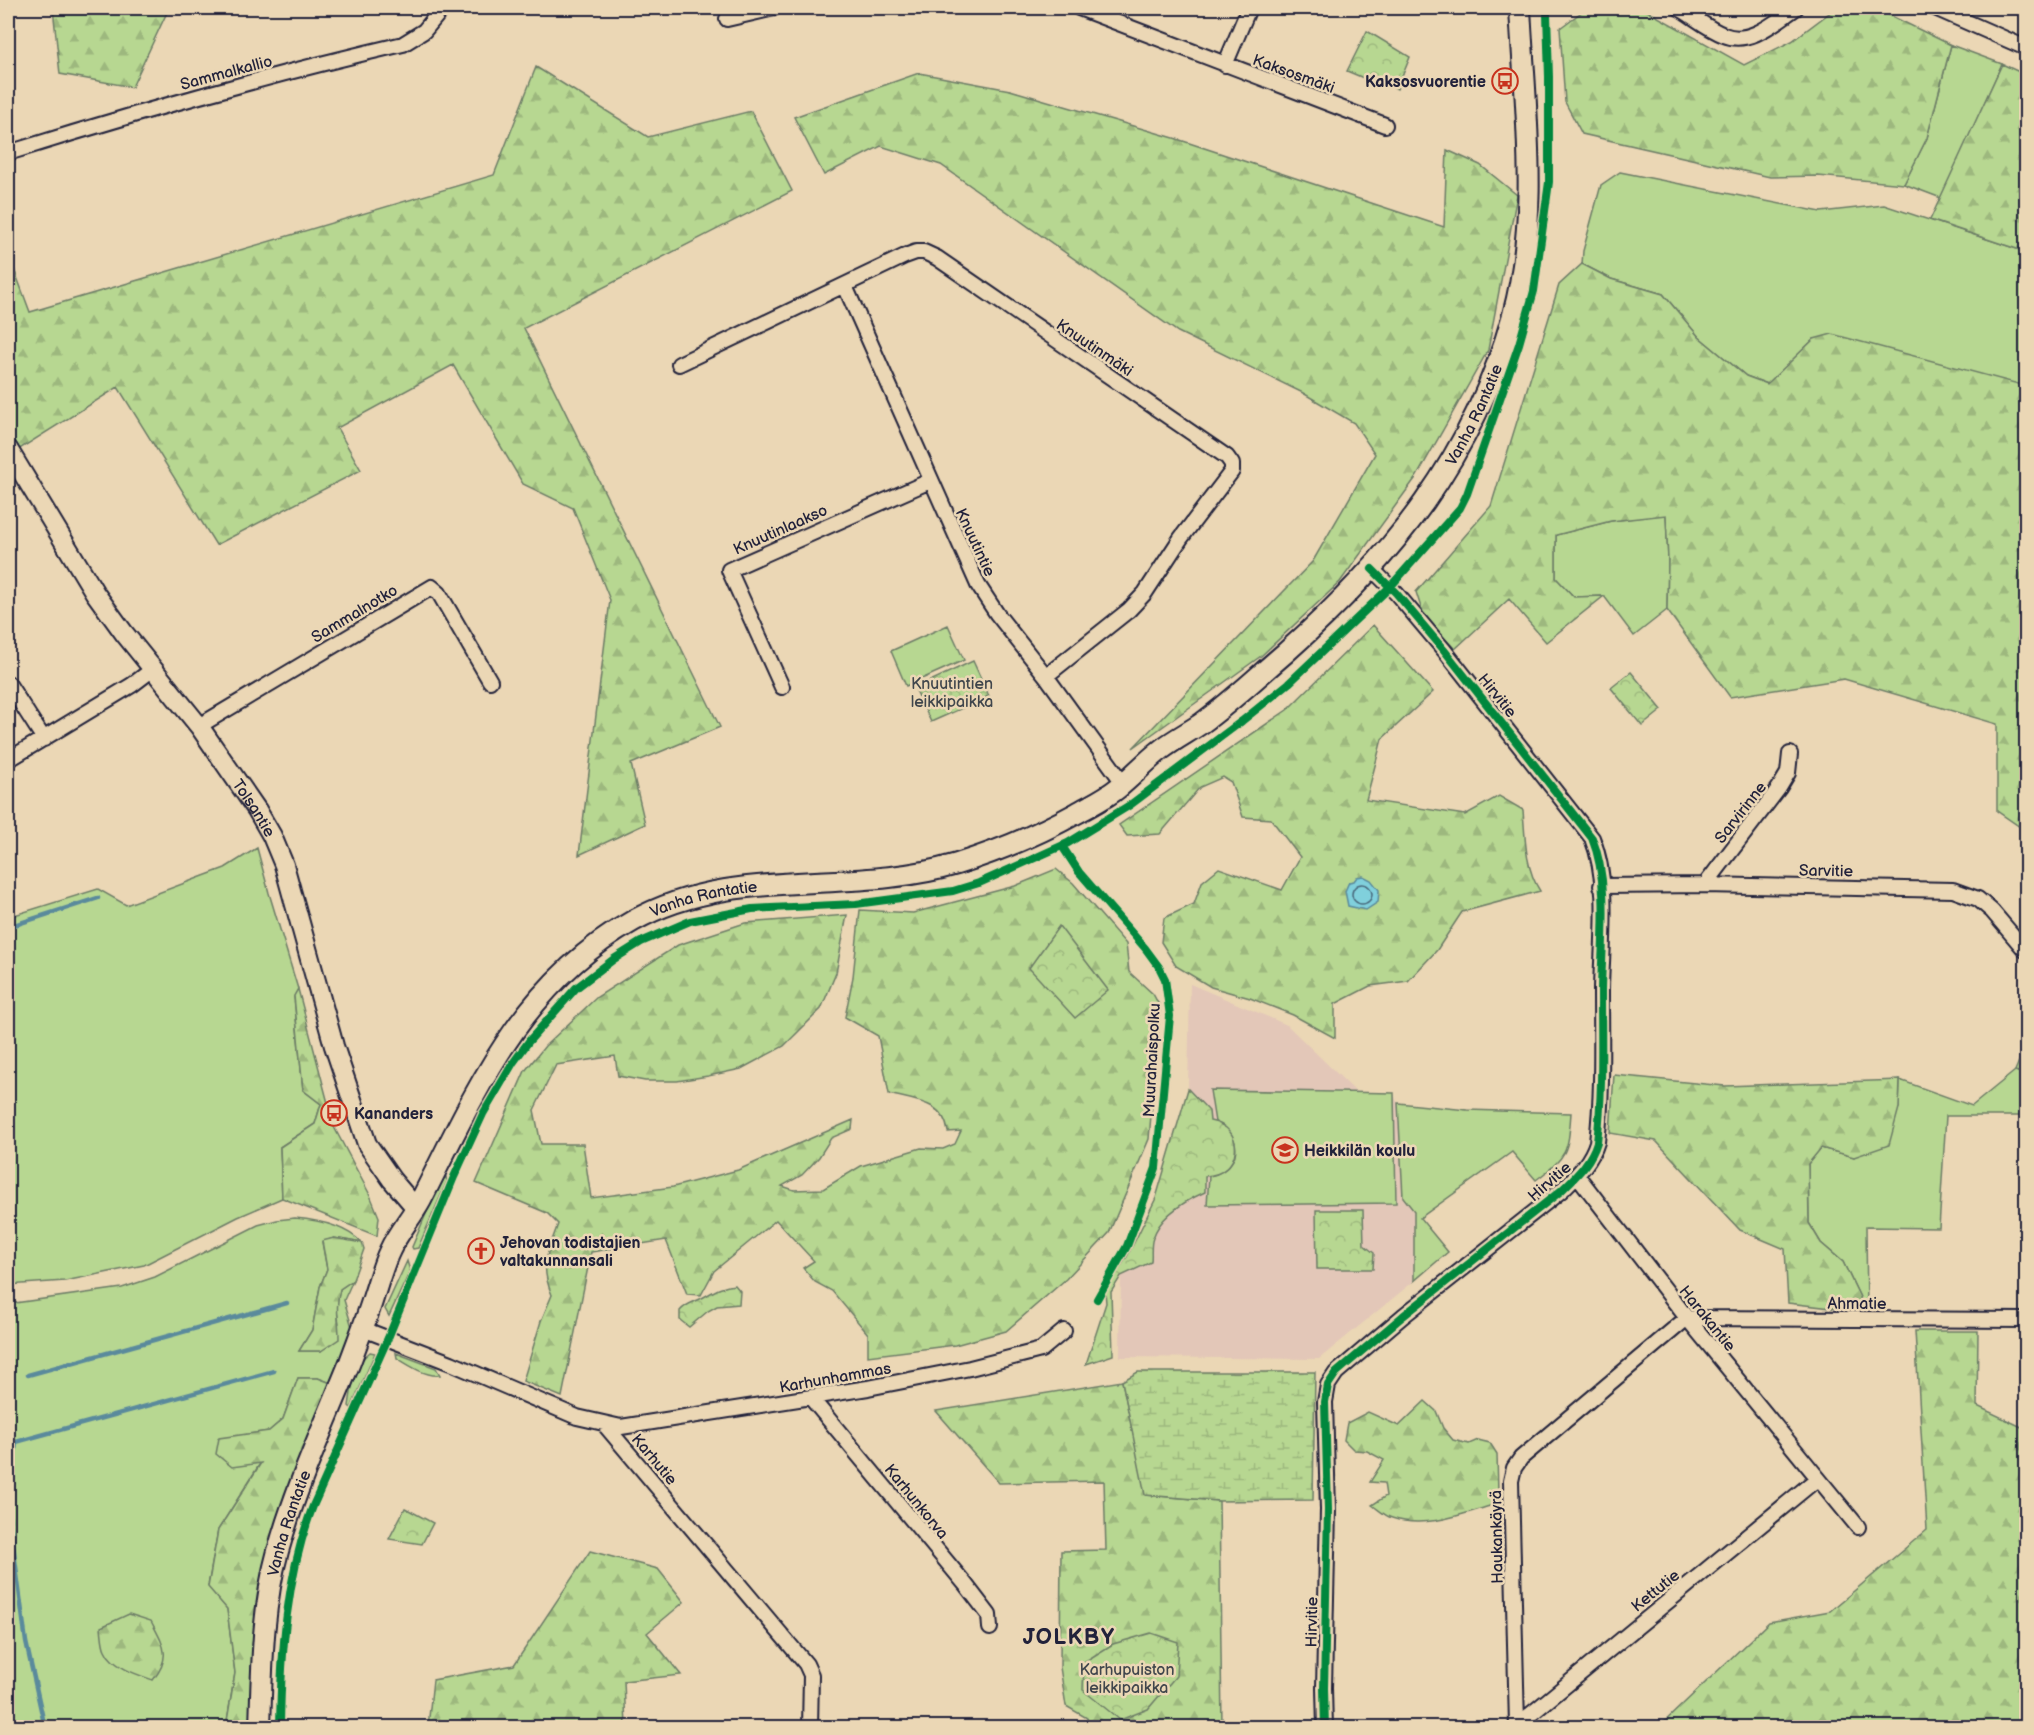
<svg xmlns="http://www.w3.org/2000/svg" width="2034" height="1735" viewBox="0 0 2034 1735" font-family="'Balsamiq Sans',sans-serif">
<defs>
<pattern id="forest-firs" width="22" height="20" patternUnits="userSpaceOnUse" patternTransform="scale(1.5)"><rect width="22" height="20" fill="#b7d791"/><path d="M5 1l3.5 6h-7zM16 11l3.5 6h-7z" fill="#9db87e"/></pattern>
<pattern id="wetland-marsh" width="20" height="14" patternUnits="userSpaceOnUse" patternTransform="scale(1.5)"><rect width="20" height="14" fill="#b7d791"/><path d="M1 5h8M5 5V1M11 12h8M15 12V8" fill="none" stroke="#9db87e"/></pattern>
<pattern id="park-crowns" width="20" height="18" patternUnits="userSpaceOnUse" patternTransform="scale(1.5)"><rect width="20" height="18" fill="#b7d791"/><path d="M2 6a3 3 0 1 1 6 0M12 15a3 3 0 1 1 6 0" fill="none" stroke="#9db87e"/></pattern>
</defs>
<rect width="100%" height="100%" fill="#ebd7b5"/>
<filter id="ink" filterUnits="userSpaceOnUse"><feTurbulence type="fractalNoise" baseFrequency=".0167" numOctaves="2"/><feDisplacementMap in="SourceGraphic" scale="12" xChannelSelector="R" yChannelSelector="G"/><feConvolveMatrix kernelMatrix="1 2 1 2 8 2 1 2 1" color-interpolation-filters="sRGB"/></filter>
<g filter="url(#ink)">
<path fill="#e3c7b8" d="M 1190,984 L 1287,1025 L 1357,1093 L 1393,1093 L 1398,1103 L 1414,1211 L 1414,1281 L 1319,1359 L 1120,1357 L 1121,1271 L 1156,1198 L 1188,1089 Z"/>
<path fill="#b7d791" stroke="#6c7c66" stroke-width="1.5" d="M 1951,45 L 2002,64 L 1941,198 L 1904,184 L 1927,138 Z
M 1620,172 L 1821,212 L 1884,205 L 2026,252 L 2026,386 L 1814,339 L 1768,384 L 1746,376 L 1699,337 L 1663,294 L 1611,279 L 1582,264 L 1583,251 L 1601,185 Z
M 1666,514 L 1668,560 L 1667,610 L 1634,636 L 1604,596 L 1574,597 L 1556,578 L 1556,535 L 1611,521 Z
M 948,625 L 964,660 L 906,686 L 891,651 Z
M 257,848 L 269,893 L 298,989 L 294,997 L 303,1090 L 321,1104 L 315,1124 L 280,1147 L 282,1198 L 238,1217 L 144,1265 L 65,1281 L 8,1285 L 8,917 L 98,889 L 126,905 L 225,868 Z
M 2015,1071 L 2026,1074 L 2026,1116 L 1946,1116 L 1939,1228 L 1866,1227 L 1867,1312 L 1843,1262 L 1821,1243 L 1809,1223 L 1808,1163 L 1821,1148 L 1854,1157 L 1899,1108 L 1900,1080 L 1972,1106 Z
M 1210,1090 L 1394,1093 L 1396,1203 L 1207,1205 L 1209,1176 C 1242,1169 1245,1135 1215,1122 Z
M 1398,1103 L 1467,1110 L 1571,1113 C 1568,1152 1568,1156 1536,1180 L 1512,1152 L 1420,1218 L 1448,1252 L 1414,1281 L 1414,1211 L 1403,1197 Z
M 446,1177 L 447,1181 L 418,1248 L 413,1249 L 412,1247 L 440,1181 Z
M 295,1218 C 318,1220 346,1226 362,1243 L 334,1238 L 322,1242 L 327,1269 L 320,1287 L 312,1330 L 299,1351 L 321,1351 L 339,1323 L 336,1306 L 340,1289 L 353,1280 L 344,1300 L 352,1327 L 331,1383 L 318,1378 L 298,1378 L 283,1419 L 269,1431 L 219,1439 L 261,1462 L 218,1530 L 208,1586 L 227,1609 L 235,1673 L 226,1727 L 8,1727 L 8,1304 L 122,1288 L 155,1277 L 258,1225 L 277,1220 Z
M 407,1261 L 410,1271 L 389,1316 L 385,1309 Z
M 370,1352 L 375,1353 L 351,1408 L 349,1406 C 352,1387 353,1365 370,1352 Z
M 396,1353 L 436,1368 L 440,1375 C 426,1377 408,1365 397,1358 Z"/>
<path fill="url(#forest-firs)" stroke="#6c7c66" stroke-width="1.5" d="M 53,8 L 169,8 L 132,87 L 60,74 Z
M 1587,8 L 1642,8 L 1744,65 L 1792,41 L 1836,8 L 1875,8 L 1951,45 L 1927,138 L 1904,184 L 1818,176 L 1770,177 L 1582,134 L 1565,102 L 1560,28 Z
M 2002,64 L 2026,75 L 2026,252 L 1930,220 Z
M 536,67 L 648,137 L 751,111 L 792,191 L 524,328 L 720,727 L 631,764 L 645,824 L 579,855 L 610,600 L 573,508 L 523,484 L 453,365 L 337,428 L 361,470 L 216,545 L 118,387 L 18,450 L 8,431 L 8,253 L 30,312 L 494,175 Z
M 919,73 L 1010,90 L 1174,138 L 1444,227 L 1447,150 L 1480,165 L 1517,195 L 1488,350 L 1417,476 L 1340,582 L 1261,656 L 1133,748 L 1313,561 L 1375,454 L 1354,423 L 1303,393 L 1178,332 L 941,165 L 881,146 L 824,175 L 794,117 Z
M 1582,264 L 1611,279 L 1663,294 L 1699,337 L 1746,376 L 1767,384 L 1814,339 L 1832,334 L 2026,386 L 2026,831 L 1997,811 L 1997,724 L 1844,679 L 1730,697 L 1667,610 L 1668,560 L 1666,515 L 1611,521 L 1556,535 L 1556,578 L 1574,597 L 1604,596 L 1546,642 L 1509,599 L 1455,649 L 1424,617 L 1416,592 L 1491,506 L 1559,285 Z
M 1373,625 L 1433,692 L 1382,739 L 1366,800 L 1465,815 L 1499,796 L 1523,810 C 1525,836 1525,869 1540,891 L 1462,912 L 1437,950 L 1408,981 L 1370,986 L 1335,1004 L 1335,1038 L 1293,1015 L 1250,998 L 1211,987 L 1176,966 L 1161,942 L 1164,918 L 1194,904 L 1202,882 L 1219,868 L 1282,890 L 1300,857 L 1271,819 L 1243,817 L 1231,782 L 1223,777 L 1200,787 L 1160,834 L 1127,836 L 1119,825 L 1287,710 Z
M 1056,869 L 1073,883 L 1126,944 L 1129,972 L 1153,994 L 1160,1007 L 1149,1139 L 1109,1233 L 1066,1279 L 1006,1331 L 955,1345 L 868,1356 L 868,1334 L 832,1291 L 815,1282 L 803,1268 L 814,1261 L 776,1220 L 714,1271 L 701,1295 L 687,1294 L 666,1240 L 591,1252 L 562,1397 L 523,1381 L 541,1321 L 552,1295 C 539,1264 548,1253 558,1224 L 547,1213 L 476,1183 L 525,1071 L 545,1046 L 597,997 L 678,945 L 745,923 L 847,915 L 836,973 L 821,1009 L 784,1046 L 741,1069 L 708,1076 L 677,1081 L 645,1081 L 618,1076 L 615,1056 L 556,1065 L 534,1110 L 541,1144 L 583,1144 L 591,1198 L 673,1187 L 738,1170 L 853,1120 L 852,1129 L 831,1138 L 819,1157 L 802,1175 L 782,1186 L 794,1190 L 823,1189 L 861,1166 L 921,1148 L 943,1149 L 955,1144 L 961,1131 L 948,1132 C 944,1101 915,1101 889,1094 L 878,1036 L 845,1017 L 853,977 L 860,910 L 913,913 L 1015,886 Z
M 298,989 L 329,1107 L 325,1110 L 370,1195 L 379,1217 L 377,1236 L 282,1198 L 280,1147 L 315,1124 L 321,1104 L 303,1090 L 294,996 Z
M 2026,1044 L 2026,1074 L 2015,1071 Z
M 1614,1075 L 1725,1086 L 1900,1080 L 1899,1108 L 1889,1145 L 1854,1157 L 1821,1148 L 1808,1164 L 1809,1223 L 1821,1243 L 1843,1262 L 1867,1312 L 1788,1303 L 1785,1249 L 1740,1230 L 1656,1141 L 1610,1133 Z
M 334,1238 L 362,1243 L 364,1249 L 353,1280 L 340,1289 C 335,1309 339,1319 339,1339 L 321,1351 L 299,1351 L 312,1330 L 320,1287 L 327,1269 L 322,1241 Z
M 1915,1331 L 1978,1331 L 1977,1406 L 2026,1429 L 2026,1727 L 1659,1727 L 1769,1622 L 1830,1611 L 1927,1530 Z
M 298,1378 L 318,1378 L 331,1383 L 264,1568 L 255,1619 L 251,1727 L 226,1727 L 235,1673 L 227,1609 L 208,1587 L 218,1530 L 261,1463 L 232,1467 L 216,1454 L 219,1438 L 269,1431 L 283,1419 Z
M 1122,1381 L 1146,1495 L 1219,1501 L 1222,1727 L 1089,1727 L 1087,1718 L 1066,1706 L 1060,1667 L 1061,1551 L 1106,1550 L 1104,1481 L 999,1483 L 936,1411 Z
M 1425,1401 L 1436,1411 L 1443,1428 L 1453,1440 L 1469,1444 L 1478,1440 L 1490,1443 L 1497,1454 L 1498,1493 L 1490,1506 C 1460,1515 1424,1529 1392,1518 C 1385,1516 1378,1509 1372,1505 L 1386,1496 L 1384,1483 L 1370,1482 L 1384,1460 L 1367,1451 L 1354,1450 L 1344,1440 L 1347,1423 L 1368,1412 L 1399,1426 Z
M 590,1551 L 658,1569 L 684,1602 L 647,1633 L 681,1675 L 624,1681 L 626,1727 L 428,1727 L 433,1680 L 514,1665 Z
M 129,1614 L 151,1621 C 164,1646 172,1656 153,1680 C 138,1675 112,1667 105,1650 C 102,1644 102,1634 101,1627 Z"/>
<path fill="url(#wetland-marsh)" stroke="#6c7c66" stroke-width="1.5" d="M 1138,1372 L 1315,1372 L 1313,1500 L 1219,1501 L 1145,1495 L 1122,1381 Z"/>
<path fill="url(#park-crowns)" stroke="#6c7c66" stroke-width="1.5" d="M 1367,31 L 1410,57 L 1397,89 L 1375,77 L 1373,82 L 1347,71 Z
M 973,661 L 989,696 L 931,722 L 915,688 Z
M 1631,672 L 1662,710 L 1642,726 L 1611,688 Z
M 1059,926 L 1108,990 L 1075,1018 L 1029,968 Z
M 1188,1089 L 1209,1111 L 1210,1121 C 1247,1127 1242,1175 1205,1176 L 1205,1192 C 1185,1201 1160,1216 1153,1238 C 1150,1245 1152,1255 1151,1262 L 1121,1276 L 1111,1292 L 1113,1355 L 1086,1364 L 1106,1303 L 1105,1291 L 1127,1257 L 1156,1198 Z
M 1316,1210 L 1363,1210 L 1364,1245 L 1374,1253 L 1373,1269 L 1317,1269 Z
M 735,1285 L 740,1291 L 739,1304 L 717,1306 L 708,1311 L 689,1327 L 680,1320 L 680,1311 C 687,1303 693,1303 702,1298 C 713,1292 721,1286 735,1285 Z
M 405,1508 L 433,1523 L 422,1544 L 389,1539 Z
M 1151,1633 L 1178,1642 L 1176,1676 L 1148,1709 L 1120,1720 L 1083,1690 L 1084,1662 L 1113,1644 Z"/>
<path fill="#80d0dc" stroke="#5a8a9c" stroke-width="1.5" d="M 1363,876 L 1371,880 L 1379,890 L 1378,902 L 1366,910 L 1348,906 L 1345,891 L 1349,882 L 1354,881 L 1357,877 Z"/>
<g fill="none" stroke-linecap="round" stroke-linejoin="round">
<path stroke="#48687b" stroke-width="1.5" d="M1352 894a10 10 0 1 1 20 0a10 10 0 1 1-20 0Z"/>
<path stroke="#5a8a9c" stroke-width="4.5" d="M 8,927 L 98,898
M 28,1375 L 287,1303
M 8,1505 L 16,1442 L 274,1371
M 8,1507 L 26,1642 L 45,1728"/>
<g stroke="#22223b" stroke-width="18">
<path id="minor" d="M 1079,8 L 1385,125
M 1679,8 C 1693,16 1708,29 1724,35 C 1750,46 1776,21 1796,8
M 1935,8 L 2026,48
M 727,19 L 774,8
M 1225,65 L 1249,8
M 8,153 C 138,112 270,75 403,44 L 424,31 L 443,8
M 845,286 L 978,585 L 997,614 L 1046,676 L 1124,784
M 679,364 L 905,256 L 916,252 L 924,252 L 937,258 L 1227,457 L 1232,464 L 1232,471 L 1181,538 L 1145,593 L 1129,610 L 1046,676
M 8,683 L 44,739
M 782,687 L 729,570 L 930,481
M 199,726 L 432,587 L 439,593 L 490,681
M 8,760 L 132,685 L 153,669
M 1705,885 L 1779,788 L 1788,773 L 1790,754
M 1601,886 L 1705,885 L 1953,890 L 1978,899 L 1992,911 L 2026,951
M 1577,1175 L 1687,1318 L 1858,1527
M 363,1329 L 451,1363 L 577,1417 L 621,1427 L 868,1388 L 970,1368 L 1041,1350 L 1064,1331
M 811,1398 L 966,1585 L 989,1615 L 990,1628
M 604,1424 L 806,1664 L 811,1675 L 810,1728
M 1517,1725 L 1511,1481 L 1514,1468 L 1521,1458 L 1687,1318 L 2026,1320
M 1325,1728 L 1324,1688 L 1328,1510 L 1325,1402 L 1328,1385 L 1336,1373 L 1403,1316 L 1562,1190 C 1577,1175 1591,1162 1597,1142 C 1603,1091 1601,1040 1601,989 C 1602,941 1610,882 1592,838 L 1444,650 L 1396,593 L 1372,569
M 1514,1728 L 1818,1478"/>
</g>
<g stroke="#22223b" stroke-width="22">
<g id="tertiary">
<path id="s1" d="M 8,449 L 95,593 L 124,633 L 199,726 L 257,810 L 272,836 L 284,865 L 334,1046 L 367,1144 L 392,1180 L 416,1208"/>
</g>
</g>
<g stroke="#22223b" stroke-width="24">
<g id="secondary">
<path id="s2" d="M 260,1728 C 262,1669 262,1608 278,1551 C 296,1486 325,1424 350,1362 C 358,1340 367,1318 374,1295 C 379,1280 383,1264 390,1250 C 398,1232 412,1217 421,1200 C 476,1091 521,984 633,921 C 734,864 850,896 957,864 C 999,851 1039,834 1077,813 C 1091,805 1106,798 1118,788 C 1133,776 1146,761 1162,749 C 1175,739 1189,732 1202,723 C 1231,702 1257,677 1284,654 C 1393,557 1473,458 1513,315 C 1540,214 1525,109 1520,8"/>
</g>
</g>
<use href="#minor" stroke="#ebd7b5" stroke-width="14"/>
<use href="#tertiary" stroke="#ebd7b5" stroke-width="18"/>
<use href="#secondary" stroke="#ebd7b5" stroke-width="20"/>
<g stroke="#ebd7b5" stroke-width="11">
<path id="cycleway" d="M 1062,846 L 1079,872 L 1145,948 L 1159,967 L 1165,979 L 1170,1016 L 1156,1168 L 1127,1246 L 1097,1299
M 280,1728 C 281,1654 286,1576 313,1506 L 388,1338 L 454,1177 L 483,1114 L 513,1063 L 529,1041 L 576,988 L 614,959 L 641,942 L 690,921 L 752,909 L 856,904 L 953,891 L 979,883 L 1068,843 L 1130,805 L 1242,721 L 1289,683 L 1390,587 L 1460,508 L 1467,494 L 1519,344 L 1534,291 L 1549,182 L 1549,77 L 1547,14 L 1549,8
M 1325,1728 L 1324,1688 L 1328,1510 L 1325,1402 L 1328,1385 L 1336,1373 L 1403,1316 L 1562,1190 C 1577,1175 1591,1162 1597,1142 C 1603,1091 1601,1040 1601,989 C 1602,941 1610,882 1592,838 L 1444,650 L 1396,593 L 1372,569"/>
</g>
<use href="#cycleway" stroke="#00873e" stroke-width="8"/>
</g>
</g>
<defs>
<g id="bus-ring" transform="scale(1.35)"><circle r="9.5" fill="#ebd7b5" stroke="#c8321e" stroke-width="1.5"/><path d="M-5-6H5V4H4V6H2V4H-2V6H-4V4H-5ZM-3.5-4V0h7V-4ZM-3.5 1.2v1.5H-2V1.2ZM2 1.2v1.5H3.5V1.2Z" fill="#c8321e"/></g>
<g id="school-ring" transform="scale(1.35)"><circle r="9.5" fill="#ebd7b5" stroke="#c8321e" stroke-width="1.5"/><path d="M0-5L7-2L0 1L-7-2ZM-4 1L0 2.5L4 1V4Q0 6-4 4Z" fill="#c8321e"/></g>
<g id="church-ring" transform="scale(1.35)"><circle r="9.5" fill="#ebd7b5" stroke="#c8321e" stroke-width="1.5"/><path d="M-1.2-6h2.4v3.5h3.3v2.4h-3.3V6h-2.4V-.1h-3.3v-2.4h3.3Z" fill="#c8321e"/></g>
</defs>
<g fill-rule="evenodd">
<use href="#bus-ring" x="1505" y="81"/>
<use href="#bus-ring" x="334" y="1113"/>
<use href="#school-ring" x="1285" y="1150"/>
<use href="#church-ring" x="481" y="1251"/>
</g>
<g text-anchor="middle" stroke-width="5" stroke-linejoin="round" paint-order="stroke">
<g font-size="16" fill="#22223b" stroke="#ebd7b5">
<text transform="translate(226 72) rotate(-15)" y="6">Sammalkallio</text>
<text transform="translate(1294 73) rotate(20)" y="6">Kaksosmäki</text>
<text transform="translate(1095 347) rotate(34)" y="6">Knuutinmäki</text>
<text dy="6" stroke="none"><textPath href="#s2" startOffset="1947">Vanha Rantatie</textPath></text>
<text transform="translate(780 529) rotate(-24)" y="6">Knuutinlaakso</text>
<text transform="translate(976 542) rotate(65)" y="6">Knuutintie</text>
<text transform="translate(354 613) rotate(-31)" y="6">Sammalnotko</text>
<text transform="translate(1498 695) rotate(51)" y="6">Hirvitie</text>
<text dy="6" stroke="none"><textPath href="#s1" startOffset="436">Tolsantie</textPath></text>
<text transform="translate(1740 812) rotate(-52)" y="6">Sarvirinne</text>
<text transform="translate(1826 870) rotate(1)" y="6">Sarvitie</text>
<text dy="6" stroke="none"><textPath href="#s2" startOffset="990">Vanha Rantatie</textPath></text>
<text transform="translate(1151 1060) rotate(-87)" y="6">Muurahaispolku</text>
<text transform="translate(1549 1181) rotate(-41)" y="6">Hirvitie</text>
<text x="1857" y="1309">Ahmatie</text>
<text transform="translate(1708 1318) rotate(51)" y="6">Harakantie</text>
<text transform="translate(835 1377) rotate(-10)" y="6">Karhunhammas</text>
<text transform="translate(655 1459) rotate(50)" y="6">Karhutie</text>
<text transform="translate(917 1501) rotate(51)" y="6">Karhunkorva</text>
<text dy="6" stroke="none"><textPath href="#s2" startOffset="208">Vanha Rantatie</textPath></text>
<text transform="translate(1496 1537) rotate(-91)" y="6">Haukankäyrä</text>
<text transform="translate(1655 1590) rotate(-39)" y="6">Kettutie</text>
<text transform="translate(1311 1622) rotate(-89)" y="6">Hirvitie</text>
</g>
<g font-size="16" font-weight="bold" fill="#22223b" stroke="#ebd7b5" text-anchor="start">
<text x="1486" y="87" text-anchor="end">Kaksosvuorentie</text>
<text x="354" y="1119">Kananders</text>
<text x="1304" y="1156">Heikkilän koulu</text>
<text x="500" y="1248">Jehovan todistajien<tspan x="500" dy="18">valtakunnansali</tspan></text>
</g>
<g font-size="16" fill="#40464c" stroke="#ebd7b5">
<text x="952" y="689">Knuutintien<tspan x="952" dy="18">leikkipaikka</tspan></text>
<text x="1127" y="1675">Karhupuiston<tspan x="1127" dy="18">leikkipaikka</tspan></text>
</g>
<g font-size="22" font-weight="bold" letter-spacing="1.5" fill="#22223b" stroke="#ebd7b5">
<text x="1069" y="1644">JOLKBY</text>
</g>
</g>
<rect width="2034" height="1735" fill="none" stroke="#ebd7b5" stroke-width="30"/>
<rect x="15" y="15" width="2004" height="1705" fill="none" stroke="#22223b" stroke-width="2" filter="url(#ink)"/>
</svg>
